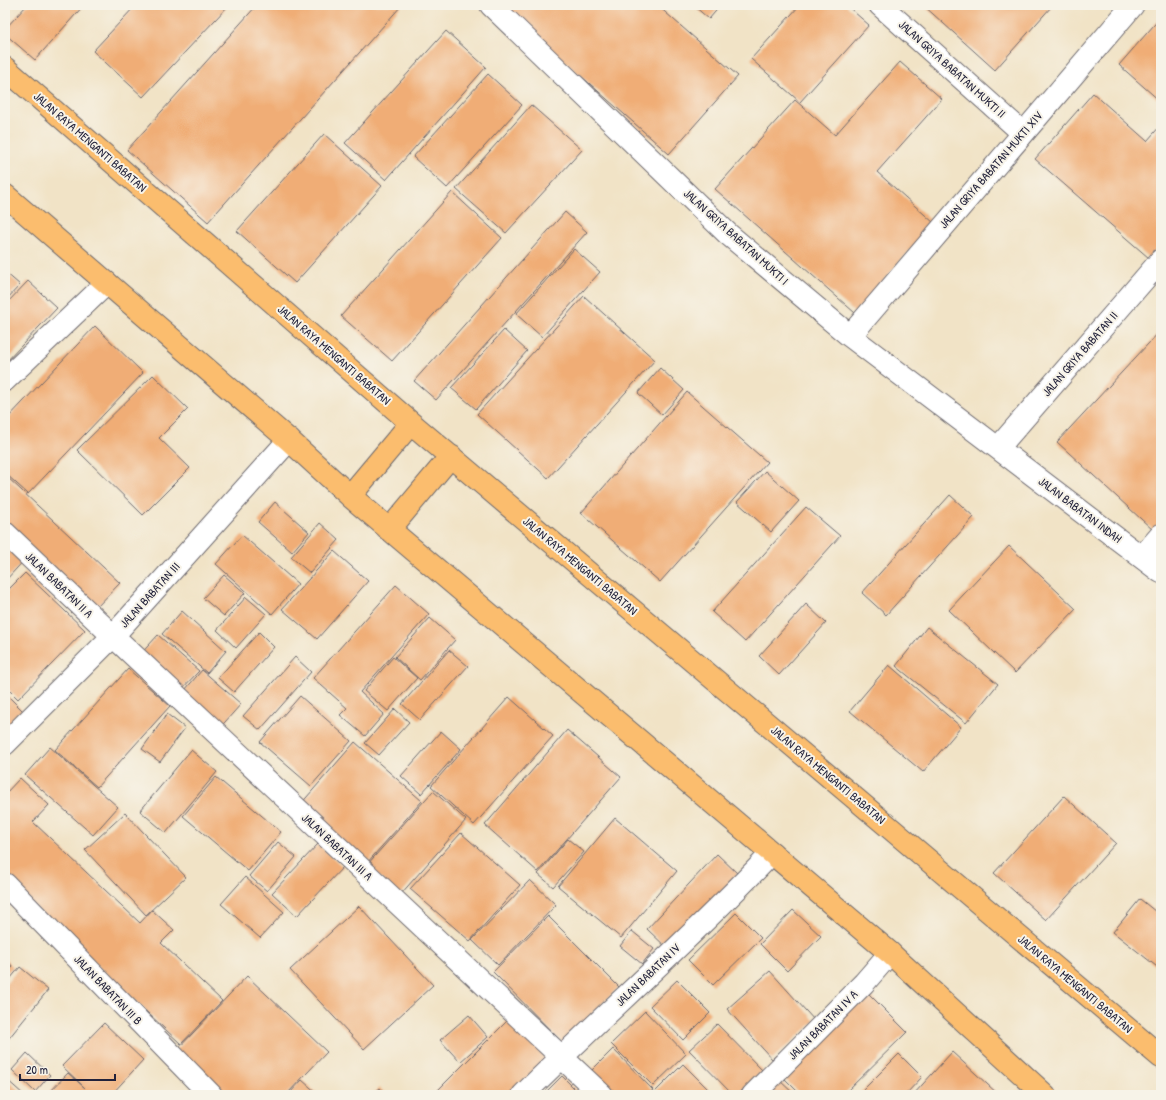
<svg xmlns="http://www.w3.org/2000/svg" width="1166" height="1100" viewBox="0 0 1166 1100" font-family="'Patrick Hand',sans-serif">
<rect width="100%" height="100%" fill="#f7f3e8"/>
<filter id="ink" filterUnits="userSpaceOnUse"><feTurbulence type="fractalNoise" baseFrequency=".025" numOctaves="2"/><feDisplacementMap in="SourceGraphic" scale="8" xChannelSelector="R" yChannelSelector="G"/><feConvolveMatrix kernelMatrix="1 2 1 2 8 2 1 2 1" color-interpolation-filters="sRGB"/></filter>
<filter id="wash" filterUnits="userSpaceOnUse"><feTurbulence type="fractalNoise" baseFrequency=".012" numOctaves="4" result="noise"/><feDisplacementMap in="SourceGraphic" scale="16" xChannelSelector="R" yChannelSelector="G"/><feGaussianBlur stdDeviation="0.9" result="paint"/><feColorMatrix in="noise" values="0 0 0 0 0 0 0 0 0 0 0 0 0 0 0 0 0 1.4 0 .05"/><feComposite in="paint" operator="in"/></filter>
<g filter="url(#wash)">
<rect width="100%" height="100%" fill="#f1e3c6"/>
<g id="blocks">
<path fill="#f0ad76" d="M 27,5 L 84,5 L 35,60 L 5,34 L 5,29 Z
M 136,5 L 229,5 L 143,97 L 93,51 Z
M 257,5 L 402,5 L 208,222 L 127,150 Z
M 501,5 L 657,5 L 738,76 L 669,154 Z
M 693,5 L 721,5 L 709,19 Z
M 800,5 L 846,5 L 869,25 L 800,102 L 751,59 Z
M 923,5 L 1050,5 L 1052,6 L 995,70 Z
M 1161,17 L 1161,102 L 1119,65 Z
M 446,31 L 486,67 L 386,180 L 345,143 Z
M 900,62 L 942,99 L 877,172 L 934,223 L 855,313 L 715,189 L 795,100 L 835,135 Z
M 488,74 L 522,105 L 447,188 L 413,157 Z
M 1093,93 L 1147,141 L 1161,125 L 1161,244 L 1149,258 L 1035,159 Z
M 531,105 L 582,150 L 506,233 L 456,189 Z
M 324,134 L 382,186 L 295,283 L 237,231 Z
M 452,192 L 502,238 L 392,361 L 341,316 Z
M 565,212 L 587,232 L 436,400 L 414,381 Z
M 574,249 L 600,272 L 542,337 L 516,314 Z
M 5,272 L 20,285 L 5,301 Z
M 28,281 L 57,308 L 5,363 L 5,305 Z
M 584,296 L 655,360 L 548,478 L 477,414 Z
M 95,326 L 143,373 L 28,494 L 5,473 L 5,421 Z
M 504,330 L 527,351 L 476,409 L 451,388 Z
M 1161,330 L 1161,522 L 1153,530 L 1057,442 Z
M 660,368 L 684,390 L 662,415 L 638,393 Z
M 153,375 L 188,409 L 159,438 L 190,468 L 143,515 L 77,450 Z
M 687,392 L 767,462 L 660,582 L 581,513 Z
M 765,471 L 799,501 L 771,532 L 737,502 Z
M 5,475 L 120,583 L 95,609 L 5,523 Z
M 950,495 L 974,517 L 886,615 L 862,593 Z
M 275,502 L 309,532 L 292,552 L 258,522 Z
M 806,507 L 840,536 L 745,642 L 712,612 Z
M 320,523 L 339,540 L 310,573 L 291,557 Z
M 5,535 L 28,556 L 5,581 Z
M 242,535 L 298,584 L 272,614 L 216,564 Z
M 1009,546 L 1076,609 L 1015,673 L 949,610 Z
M 334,551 L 368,581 L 317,639 L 282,609 Z
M 25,573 L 85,630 L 18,699 L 5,686 L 5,593 Z
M 224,575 L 245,593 L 224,616 L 203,598 Z
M 396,585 L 429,614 L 360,692 L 384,714 L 365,736 L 340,715 L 347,708 L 313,678 Z
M 246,597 L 266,614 L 236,648 L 217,630 Z
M 806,604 L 826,623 L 779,675 L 759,656 Z
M 182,611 L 226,651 L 207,673 L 162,634 Z
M 430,618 L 455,640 L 420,680 L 395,657 Z
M 927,627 L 998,684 L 966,723 L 896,666 Z
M 259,632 L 274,647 L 234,692 L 218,678 Z
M 158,635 L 199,671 L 178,693 L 138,657 Z
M 449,650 L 468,666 L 420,720 L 402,704 Z
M 295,657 L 311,672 L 260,730 L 243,716 Z
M 393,657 L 417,678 L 388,711 L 364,691 Z
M 889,665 L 961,727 L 923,772 L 850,711 Z
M 128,669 L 170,706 L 97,787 L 55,750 Z
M 202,670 L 241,704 L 217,731 L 179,697 Z
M 5,693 L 24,712 L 5,732 Z
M 300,696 L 351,741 L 311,786 L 260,742 Z
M 509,697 L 553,736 L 474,825 L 431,786 Z
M 395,709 L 409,722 L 379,755 L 365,743 Z
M 167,714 L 185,728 L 160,762 L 142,749 Z
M 567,730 L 621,777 L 538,872 L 485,825 Z
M 441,731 L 461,749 L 421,794 L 401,776 Z
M 355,742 L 422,801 L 366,864 L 299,806 Z
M 50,747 L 118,807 L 93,835 L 25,775 Z
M 191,750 L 217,772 L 166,833 L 140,811 Z
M 216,777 L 281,832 L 248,871 L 183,816 Z
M 20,778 L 49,805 L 33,822 L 140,923 L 152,910 L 174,930 L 161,943 L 222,1001 L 181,1044 L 5,879 L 5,794 Z
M 433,791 L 466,820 L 400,895 L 366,866 Z
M 1064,796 L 1116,843 L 1046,920 L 994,873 Z
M 125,813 L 186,877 L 146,915 L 85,850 Z
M 615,818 L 677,871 L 621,938 L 558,886 Z
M 461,833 L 520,885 L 470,941 L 410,889 Z
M 568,839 L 584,852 L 553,887 L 538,874 Z
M 278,842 L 296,857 L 267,891 L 249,876 Z
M 318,844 L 343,867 L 297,916 L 272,893 Z
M 717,854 L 738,874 L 668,949 L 647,929 Z
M 245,877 L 284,912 L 260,938 L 221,904 Z
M 530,880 L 556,905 L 498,965 L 472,940 Z
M 1140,899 L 1161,916 L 1161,970 L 1113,932 Z
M 359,906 L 433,985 L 364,1049 L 290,970 Z
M 793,910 L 821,936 L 787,971 L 760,944 Z
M 736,913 L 761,938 L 713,985 L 688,960 Z
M 548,916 L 619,987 L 563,1043 L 493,972 Z
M 632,931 L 654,949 L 642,964 L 620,946 Z
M 5,958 L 13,967 L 5,974 Z
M 20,967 L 48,990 L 5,1043 L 5,985 Z
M 770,971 L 815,1021 L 772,1059 L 727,1009 Z
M 247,976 L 327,1052 L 286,1095 L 218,1095 L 174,1053 Z
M 677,980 L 710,1013 L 683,1040 L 650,1006 Z
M 865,990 L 907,1032 L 843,1095 L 801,1095 L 780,1074 Z
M 645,1011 L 686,1054 L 653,1086 L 611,1044 Z
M 469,1015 L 488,1037 L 460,1062 L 440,1040 Z
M 512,1016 L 554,1058 L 517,1095 L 433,1095 Z
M 104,1023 L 143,1060 L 111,1095 L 47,1095 L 68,1073 L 85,1088 L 62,1066 Z
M 717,1024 L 763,1071 L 737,1095 L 733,1095 L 689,1050 Z
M 613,1049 L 653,1090 L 647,1095 L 617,1095 L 592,1070 Z
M 952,1052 L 999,1095 L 913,1095 Z
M 27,1053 L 50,1075 L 35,1092 L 12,1070 Z
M 899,1054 L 922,1077 L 905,1095 L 861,1095 L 859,1094 Z
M 683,1064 L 714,1095 L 652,1095 Z
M 562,1076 L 581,1095 L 543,1095 Z
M 5,1078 L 24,1095 L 5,1095 Z
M 778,1079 L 795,1095 L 762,1095 Z
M 302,1080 L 319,1095 L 288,1095 Z
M 380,1088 L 386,1095 L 372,1095 Z
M 1018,1090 L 1024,1095 L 1013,1095 Z"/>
</g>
</g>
<g filter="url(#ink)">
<use href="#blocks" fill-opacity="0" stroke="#6a666c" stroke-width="1"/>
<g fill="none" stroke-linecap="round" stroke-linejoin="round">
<g stroke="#6a666c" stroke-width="24">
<path id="minor" d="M 491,5 L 728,234 L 850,336 L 1161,572
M 880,5 L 1023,133
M 850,336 L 1133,5
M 5,380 L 107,283
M 998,448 L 1161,260
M 5,533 L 113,636 L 602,1095
M 1142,557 L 1161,535
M 5,744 L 113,636 L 289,440
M 5,884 L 211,1095
M 523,1095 C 605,1013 693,937 772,853
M 753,1095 L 864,983 L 890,953"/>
</g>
<g stroke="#6a666c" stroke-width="24">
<path id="major" d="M 5,68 L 411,423 L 1161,1057
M 5,195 L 289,440 L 350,496 L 890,953 L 1045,1095
M 350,496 L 411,423
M 389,530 L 451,456"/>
</g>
<use href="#minor" stroke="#fff" stroke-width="22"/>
<use href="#major" stroke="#fbbd6e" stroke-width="22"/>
</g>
</g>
<g text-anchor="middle" stroke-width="4" stroke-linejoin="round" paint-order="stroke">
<g font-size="12" fill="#22223b" stroke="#f7f3e8">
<text transform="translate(952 69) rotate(42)" y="4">JALAN GRIYA BABATAN MUKTI II</text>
<text transform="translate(90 142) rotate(41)" y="4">JALAN RAYA MENGANTI BABATAN</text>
<text transform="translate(991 170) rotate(-49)" y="4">JALAN GRIYA BABATAN MUKTI XIV</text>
<text transform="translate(736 237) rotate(42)" y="4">JALAN GRIYA BABATAN MUKTI I</text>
<text transform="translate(1080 354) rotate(-49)" y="4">JALAN GRIYA BABATAN II</text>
<text transform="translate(334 355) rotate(41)" y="4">JALAN RAYA MENGANTI BABATAN</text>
<text transform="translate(1080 510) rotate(37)" y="4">JALAN BABATAN INDAH</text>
<text transform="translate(580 566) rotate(40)" y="4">JALAN RAYA MENGANTI BABATAN</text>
<text transform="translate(59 585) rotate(44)" y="4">JALAN BABATAN II A</text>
<text transform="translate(150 595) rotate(-48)" y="4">JALAN BABATAN III</text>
<text transform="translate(828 775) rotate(40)" y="4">JALAN RAYA MENGANTI BABATAN</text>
<text transform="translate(337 847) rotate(43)" y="4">JALAN BABATAN III A</text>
<text transform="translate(648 975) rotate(-44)" y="4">JALAN BABATAN IV</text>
<text transform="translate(1075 984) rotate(40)" y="4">JALAN RAYA MENGANTI BABATAN</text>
<text transform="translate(108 990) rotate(46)" y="4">JALAN BABATAN III B</text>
<text transform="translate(823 1025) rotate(-45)" y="4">JALAN BABATAN IV A</text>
</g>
</g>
<rect width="1166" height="1100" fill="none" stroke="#f7f3e8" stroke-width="20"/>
<path d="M20 1074v6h95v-6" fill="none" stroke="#22223b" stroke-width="2"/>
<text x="26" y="1074" font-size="12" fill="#22223b" stroke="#f7f3e8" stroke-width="3" paint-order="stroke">20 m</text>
</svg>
